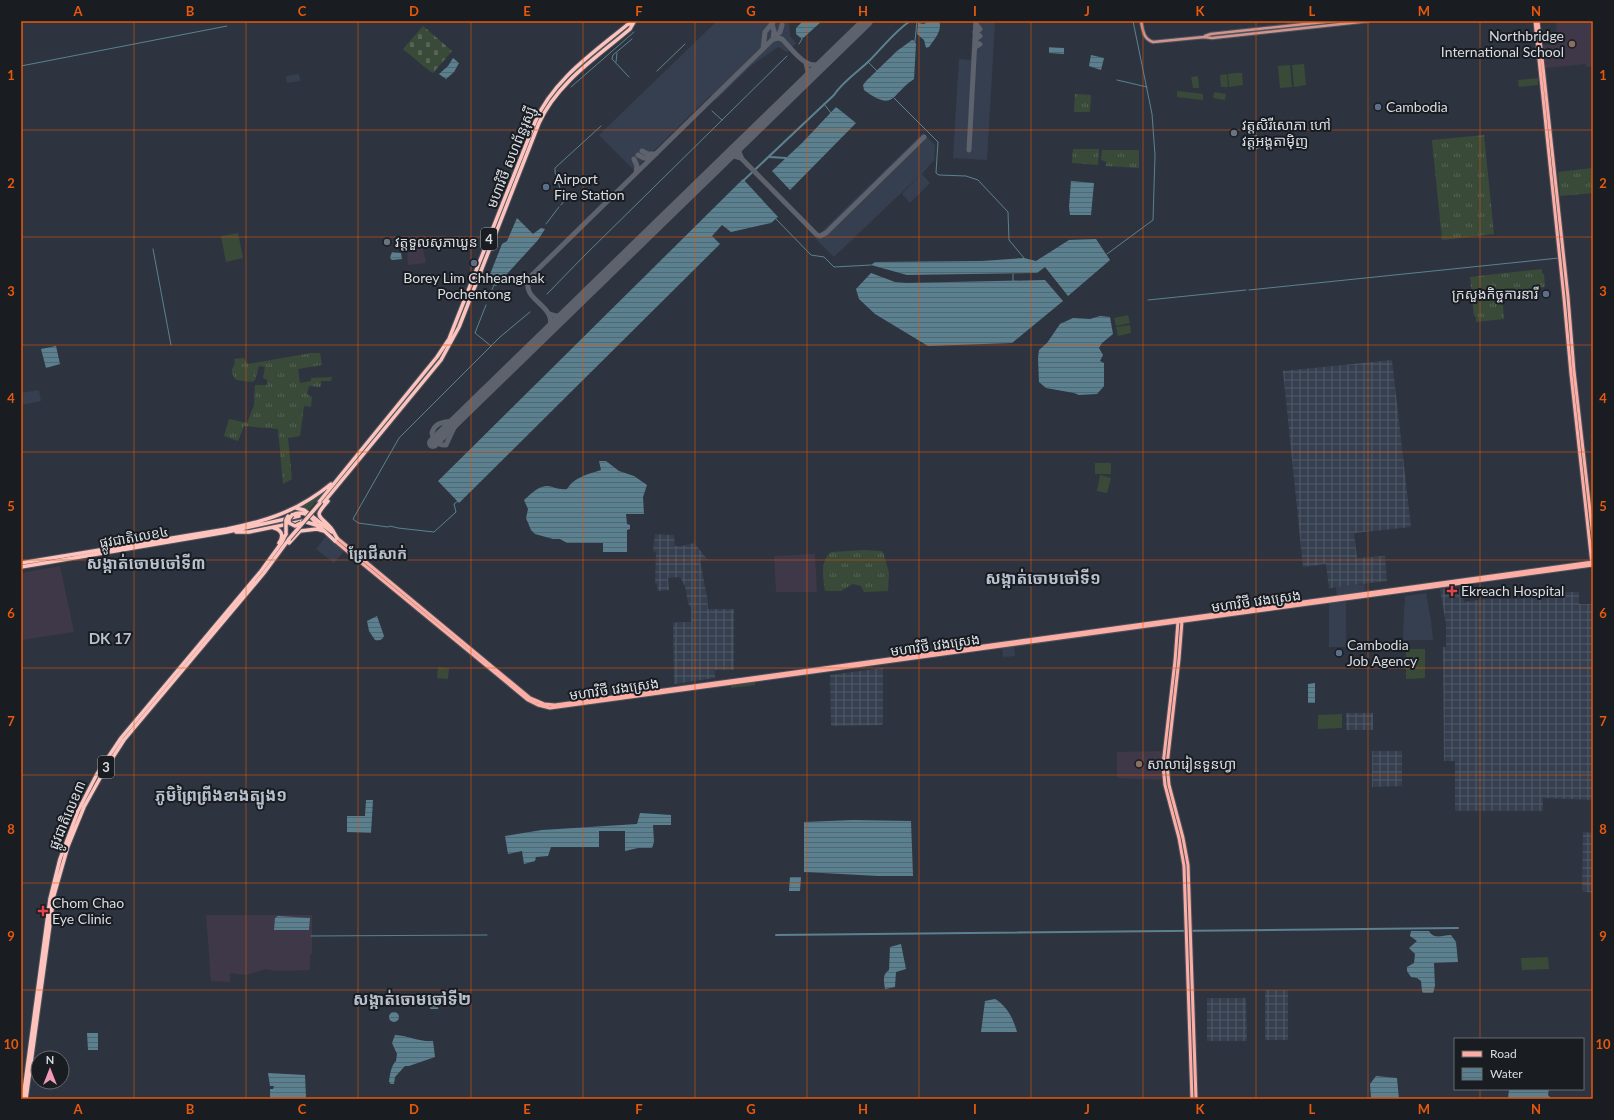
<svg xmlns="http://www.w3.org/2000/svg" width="1614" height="1120" viewBox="0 0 1614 1120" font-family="Lato,'Noto Sans Khmer',sans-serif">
<defs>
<pattern id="industrial-grid" width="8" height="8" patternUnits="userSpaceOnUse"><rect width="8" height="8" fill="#363f4f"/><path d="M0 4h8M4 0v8" fill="none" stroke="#525a68"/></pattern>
<pattern id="grass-tufts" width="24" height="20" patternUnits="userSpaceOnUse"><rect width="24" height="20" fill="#394a39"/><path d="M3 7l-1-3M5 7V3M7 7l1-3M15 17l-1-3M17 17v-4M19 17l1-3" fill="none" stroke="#556456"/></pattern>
<pattern id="forest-crowns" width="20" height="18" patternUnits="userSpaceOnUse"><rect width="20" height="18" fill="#394a39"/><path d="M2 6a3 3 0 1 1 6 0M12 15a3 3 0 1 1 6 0" fill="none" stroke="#556456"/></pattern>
<pattern id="cemetery-stones" width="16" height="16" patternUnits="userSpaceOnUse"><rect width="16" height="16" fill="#394a39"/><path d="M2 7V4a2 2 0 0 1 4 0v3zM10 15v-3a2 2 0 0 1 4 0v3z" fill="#556456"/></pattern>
<pattern id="water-rules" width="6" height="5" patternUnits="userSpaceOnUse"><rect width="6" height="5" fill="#5b8190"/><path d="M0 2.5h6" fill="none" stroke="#516872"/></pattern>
</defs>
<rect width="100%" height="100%" fill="#2e343f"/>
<path fill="#363f4f" d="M 717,21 L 789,21 L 790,36 L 796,43 L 787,52 L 778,47 L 751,66 L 716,100 L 711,95 L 634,170 L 599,135 Z
M 973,21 L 995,21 L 987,160 L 953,158 L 959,59 L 971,60 Z
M 299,74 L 300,81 L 287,83 L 286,76 Z
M 923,133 L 935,145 L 934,160 L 922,174 L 930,183 L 910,203 L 902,194 L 920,175 L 834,257 L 815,238 Z
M 39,390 L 41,401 L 21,405 L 21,393 Z
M 326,536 L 344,551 L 334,563 L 316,549 Z
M 1365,584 L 1366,592 L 1337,596 L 1336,587 Z
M 1426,593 L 1431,620 L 1433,640 L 1403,640 L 1404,606 L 1405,605 L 1405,596 Z
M 1329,602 L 1346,602 L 1346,647 L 1329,647 Z
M 1014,645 L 1015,656 L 1003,657 L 1002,646 Z"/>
<path fill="url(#industrial-grid)" d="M 1392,360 L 1411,527 L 1354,533 L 1357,558 L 1385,556 L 1387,581 L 1329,588 L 1326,564 L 1303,567 L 1283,371 Z
M 655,534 L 674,535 L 675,546 L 682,546 L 694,543 L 708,560 L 700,560 L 707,597 L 708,609 L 734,609 L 734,670 L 715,670 L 715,678 L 674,684 L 673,623 L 679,622 L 691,622 L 691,608 L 688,603 L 685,586 L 680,577 L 668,578 L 669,590 L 658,591 L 657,584 L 655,583 L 656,552 L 653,551 Z
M 1448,588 L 1449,590 L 1459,588 L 1464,602 L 1486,599 L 1558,598 L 1558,592 L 1579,592 L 1579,604 L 1593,604 L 1593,800 L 1543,798 L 1543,811 L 1455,811 L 1455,761 L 1444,761 L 1443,647 L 1446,647 L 1446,624 L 1440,589 Z
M 883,668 L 883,723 L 882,725 L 831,726 L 830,675 Z
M 1346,713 L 1373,713 L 1373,730 L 1346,730 Z
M 1372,751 L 1402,751 L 1402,786 L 1372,787 Z
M 1583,832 L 1593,833 L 1593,893 L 1582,891 Z
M 1265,990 L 1288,990 L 1288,1040 L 1265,1040 Z
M 1207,998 L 1246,998 L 1247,1041 L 1207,1041 Z"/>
<path fill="#3f3848" d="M 1556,21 L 1593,21 L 1593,64 L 1589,67 L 1586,67 L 1586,64 L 1545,68 L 1543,45 L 1557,43 Z
M 423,248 L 426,263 L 408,265 L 407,249 Z
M 815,554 L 817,592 L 776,592 L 774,556 Z
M 60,566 L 74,632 L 21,640 L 21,573 Z
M 1162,751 L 1162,780 L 1117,778 L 1117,752 Z
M 206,915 L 312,915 L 312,954 L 310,954 L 310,970 L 275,971 L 266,969 L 246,975 L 230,973 L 230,982 L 211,981 Z"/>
<path fill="url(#grass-tufts)" d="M 1075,94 L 1091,95 L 1090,112 L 1074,112 Z
M 1484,135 L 1494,234 L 1442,240 L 1432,140 Z
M 1073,149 L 1099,149 L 1098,165 L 1072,163 Z
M 1102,150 L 1139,150 L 1139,168 L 1106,166 L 1106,162 L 1101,160 Z
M 1593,168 L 1593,193 L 1560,196 L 1558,172 Z
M 1542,269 L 1542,273 L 1544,274 L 1545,287 L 1502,292 L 1504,319 L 1476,322 L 1476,317 L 1474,316 L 1470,277 Z
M 311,353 L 320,353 L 322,365 L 298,369 L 300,383 L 311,381 L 311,378 L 332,377 L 331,381 L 321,381 L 321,387 L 309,386 L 307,394 L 312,397 L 311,407 L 304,406 L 300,436 L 288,438 L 292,479 L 283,484 L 278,429 L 244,426 L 238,441 L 224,436 L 229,419 L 247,423 L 254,405 L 255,385 L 267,385 L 267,380 L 263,378 L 265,367 L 259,366 L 255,380 L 252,382 L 236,380 C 232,374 230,370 235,364 L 234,359 L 244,358 L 248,364 Z
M 327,488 L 308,511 L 299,507 Z
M 864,550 L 881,551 L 883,552 L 889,573 L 888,591 L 864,592 L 861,586 L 853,584 L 841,591 L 825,591 C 823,580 820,560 831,552 Z"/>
<path fill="url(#forest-crowns)" d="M 755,682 L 755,685 L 731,688 L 731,685 Z"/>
<path fill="url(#cemetery-stones)" d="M 423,26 L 452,51 L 433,73 L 427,69 L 403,49 Z"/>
<path fill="#394a39" d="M 1304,64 L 1306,85 L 1294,87 L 1292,65 Z
M 1290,65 L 1292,87 L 1280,88 L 1278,66 Z
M 1235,73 L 1242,73 L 1243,85 L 1236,86 Z
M 1235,73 L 1236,86 L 1229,87 L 1228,74 Z
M 1227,74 L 1228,87 L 1221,87 L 1220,75 Z
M 1198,76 L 1199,88 L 1193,88 L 1191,77 Z
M 1538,78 L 1538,85 L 1519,87 L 1518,80 Z
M 1177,91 L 1203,94 L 1203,100 L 1177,97 Z
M 1214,92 L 1226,94 L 1225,100 L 1213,98 Z
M 238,233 L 243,258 L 226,262 L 221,236 Z
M 1128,315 L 1130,323 L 1116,326 L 1114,318 Z
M 1130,325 L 1131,333 L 1118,336 L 1116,327 Z
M 1095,463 L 1111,463 L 1111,474 L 1095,474 Z
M 1100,475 L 1111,478 L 1107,493 L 1097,491 Z
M 1406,649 L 1425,649 L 1425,678 L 1406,679 Z
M 438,667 L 449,668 L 448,679 L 437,678 Z
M 1342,714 L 1342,728 L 1318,729 L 1318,715 Z
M 1548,957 L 1549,969 L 1522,970 L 1521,958 Z"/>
<path fill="url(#water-rules)" d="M 803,21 L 822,21 L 802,39 L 796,34 L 796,28 Z
M 929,21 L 939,21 C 943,30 934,40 929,47 L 926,48 L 924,40 L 917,34 L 918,23 L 924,24 Z
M 912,40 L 915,41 L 916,44 L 914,79 C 891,94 895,113 864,90 L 863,85 L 867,80 L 897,51 Z
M 1049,47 L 1064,48 L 1064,54 L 1049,53 Z
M 1091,55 L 1104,58 L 1101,70 L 1089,66 Z
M 453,58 L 459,63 L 454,72 L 446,79 L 439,74 L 448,66 Z
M 836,107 L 856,123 L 790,190 L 772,171 L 802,143 Z
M 1257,135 L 1260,148 L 1253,150 L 1251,136 Z
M 743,179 L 778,217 L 771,223 L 731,232 L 722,225 L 712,236 L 720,244 L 459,503 L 438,481 Z
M 1071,181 L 1094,183 L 1091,215 L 1070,215 L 1069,207 Z
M 517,218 L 533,234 L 541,228 L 545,229 L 538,240 L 496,286 L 487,282 L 502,244 L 507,241 Z
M 1096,239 L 1110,260 L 1068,296 L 1045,267 L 1037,273 L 907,275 L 871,265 L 875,262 L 982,261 L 1024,258 L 1036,261 L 1069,240 Z
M 392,252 L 401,253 L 402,259 L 392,260 L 390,258 Z
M 871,273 L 895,282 L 907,283 L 1045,280 L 1063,301 L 1012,343 L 928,346 L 875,314 L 859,299 L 856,289 Z
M 1100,316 L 1110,317 L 1113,334 L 1102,343 L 1099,348 L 1103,355 L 1100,361 L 1104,363 L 1104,386 L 1097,394 L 1079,395 L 1074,393 L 1046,388 L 1039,382 L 1038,358 L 1039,350 L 1047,343 L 1060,324 L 1073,318 L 1090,319 Z
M 56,346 L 60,364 L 46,368 L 41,349 Z
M 599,461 L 606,461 L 619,471 L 634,476 L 647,485 L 643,497 L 644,514 L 626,514 L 627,524 L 630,525 L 630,529 L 627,530 L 627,552 L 603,552 L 603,543 L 567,543 L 560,539 L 553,539 L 535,534 L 531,530 L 526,518 L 528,509 L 524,500 C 531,494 538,486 548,486 C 555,487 558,490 567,489 C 574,477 589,474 601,470 Z
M 377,616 L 384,636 C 382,640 380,641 375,640 L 369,631 L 367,621 Z
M 1315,683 L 1315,703 L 1308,703 L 1308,684 Z
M 366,800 L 373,800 L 371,833 L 347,832 L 347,816 L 365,816 Z
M 640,813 L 671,815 L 671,825 L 653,825 L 654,842 L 652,848 L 638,848 L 625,851 L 625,831 L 599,831 L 599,847 L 551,847 L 548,856 L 536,857 L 535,861 L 524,864 L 522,851 L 508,854 L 505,836 L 542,830 L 637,824 Z
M 853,820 L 911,821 L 913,876 L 878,876 L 804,872 L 804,822 Z
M 790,877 L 801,877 L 800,891 L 789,891 Z
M 278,916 L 310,918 L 309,930 L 274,930 L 275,918 Z
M 1411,931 L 1429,931 C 1434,940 1442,935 1451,935 L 1456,942 L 1458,962 L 1434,963 L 1435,986 L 1433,993 L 1423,993 L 1422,991 L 1421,981 L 1417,978 L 1411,977 L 1407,971 L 1407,967 L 1414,963 L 1415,954 L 1409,948 L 1417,941 L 1410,936 Z
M 901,944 L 906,969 L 896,972 L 895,987 L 885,989 C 884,981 882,975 889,970 L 890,947 Z
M 430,998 L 434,998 L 434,1006 L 438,1006 L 438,1009 L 430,1009 Z
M 995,999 C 1007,1006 1013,1018 1017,1032 L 981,1032 L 985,1001 Z
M389 1017a5 5 0 1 1 10 0a5 5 0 1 1-10 0Z
M 87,1033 L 98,1033 L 98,1050 L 88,1050 Z
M 395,1035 C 409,1036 420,1042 433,1041 L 435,1057 L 409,1066 L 405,1066 L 395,1077 L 394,1084 L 391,1084 L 389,1082 C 390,1074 391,1066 396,1061 L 397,1054 L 392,1043 Z
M 268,1073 L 305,1075 L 306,1097 L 302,1099 L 270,1099 L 270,1089 L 273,1089 L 274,1086 L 270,1086 Z
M 1376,1076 L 1397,1078 L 1399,1099 L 1371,1098 L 1370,1084 Z
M 1509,1089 L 1549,1089 L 1548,1095 L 1552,1099 L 1508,1099 Z"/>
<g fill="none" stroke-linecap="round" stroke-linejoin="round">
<path stroke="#5b8190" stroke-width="1" d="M 915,41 L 917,21
M 799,44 L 802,39
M 616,62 L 617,53
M 868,62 L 877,71
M 21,66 L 227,26
M 657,71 L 685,44
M 629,77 L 612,59 L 613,55 L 632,39
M 1117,80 L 1147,87
M 571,87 L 634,32
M 894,98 L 938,142 L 936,173 L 939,175 L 966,176 L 978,180 L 1008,212 L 1009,240 L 1024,258
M 824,104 L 831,113
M 712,111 L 722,120
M 561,205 L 564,201 L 555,172 L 555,168 L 601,126
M 776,219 L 811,255 L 824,257 L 834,267 L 871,265
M 546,224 L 559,207
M 153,249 L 171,345
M 1107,254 L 1153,220 L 1155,155 L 1152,114 L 1133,21
M 1013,274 L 1013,281
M 1249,290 L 1559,258
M 547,294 L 584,256 L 787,56
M 489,297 L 494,285
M 1148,300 L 1246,290
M 486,305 L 475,333 L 491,346
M 458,501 L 454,504 L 456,512 L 434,532 L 398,528 L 390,526 L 388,527 L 358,523 L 353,519 L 399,438 L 500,337 L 530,312
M 311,936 L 487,935"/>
<path stroke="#5b8190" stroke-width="2" d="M 770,157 L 786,158
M 744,180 L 834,95 C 843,81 858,72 870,60 C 883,47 894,32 910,21
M 776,935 L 1458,928"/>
<path stroke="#5d626c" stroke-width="5" d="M 772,24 L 774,31 L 773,39
M 860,28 L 862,21
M 775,39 L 778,38 L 782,39 C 793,50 806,72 824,63
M 975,47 L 980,44 L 977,43 L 975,39 L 980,36 L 975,32 L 980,29 L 976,24
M 763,49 L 765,32 L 774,21
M 804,82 L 808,72 L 806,63
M 742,143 L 739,152 L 742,159 L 817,235 L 820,236 L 826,233 L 924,137
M 969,150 L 976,21
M 642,151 L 648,154 L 656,154
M 638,155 L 644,158 L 652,157
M 634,159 L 637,166 L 636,173
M 725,159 L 734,156 L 741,158
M 550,314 L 556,316 L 564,315
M 549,330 C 559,304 520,302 529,278 L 770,42 L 780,32 L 782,25
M 458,419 C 448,424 436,419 432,433 C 433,440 438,446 446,445 L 459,417"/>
<path stroke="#5d626c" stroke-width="12" d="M 433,443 L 867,21"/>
<path stroke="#484d58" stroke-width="3.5" stroke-dasharray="3.5 2" stroke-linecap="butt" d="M 314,512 L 324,502"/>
<g stroke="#4d525d" stroke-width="4.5">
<path id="secondary" d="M 1141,21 C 1143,30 1143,39 1153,42 L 1204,37 L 1212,38 L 1369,21
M 1205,36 L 1211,34 L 1334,21"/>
</g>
<g stroke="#4d525d" stroke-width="5">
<path id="primary" d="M 1535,21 L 1564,298 L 1571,374 L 1592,564
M 1538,21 L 1568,297 L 1574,371 L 1593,537
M 337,538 L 530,698 L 544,704 L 555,705 L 1593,562
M 335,541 L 528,700 L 538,705 L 550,708 L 1593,565
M 1178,621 L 1175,661 L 1163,765 L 1165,785 L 1179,838 L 1184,866 L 1192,1099
M 1182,621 L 1179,659 L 1167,765 L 1169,785 L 1183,838 L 1188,865 L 1196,1099"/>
</g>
<g stroke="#4d525d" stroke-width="5.5">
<path id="trunk" d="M 328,501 C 314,517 318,514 330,527 C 333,530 335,535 337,538
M 319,502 L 437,357 L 449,339 L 535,122 C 553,80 593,53 627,25 L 635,21
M 324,502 L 441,360 L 459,327 L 539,123 C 557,83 597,57 630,29 L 634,22
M 296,508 L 304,510 L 332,532
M 292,515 C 302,510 310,515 316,523
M 274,528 C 282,530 284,536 279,543
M 236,532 L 249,532 L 303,521 L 319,526 L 335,541
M 289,543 L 300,531 L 317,529 L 324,531
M 21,563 L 227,529 C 267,521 298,511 331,484
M 21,567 L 227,532 L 299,516
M 23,1099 L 50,899 L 60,859 L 78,811 L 97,774 L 121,738 L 261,571 L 282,542 L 286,534
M 26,1099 L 54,895 L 68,846 L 84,807 L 104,771 L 124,740 L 264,573 L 289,539"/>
</g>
<use href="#secondary" stroke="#d0948c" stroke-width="2.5"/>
<use href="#primary" stroke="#fcaea5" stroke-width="3"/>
<use href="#trunk" stroke="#fdc3bc" stroke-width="3.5"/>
<g stroke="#4d525d" stroke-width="5.5" stroke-linecap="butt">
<path id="trunk-bridge" d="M 292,515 L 289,519 L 289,523 L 295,526 L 301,523
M 286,534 L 286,520 L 288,516
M 289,539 L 320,503"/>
</g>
<use href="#trunk-bridge" stroke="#fdc3bc" stroke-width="3.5"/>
</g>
<path fill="none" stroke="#e8590c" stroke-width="1" stroke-opacity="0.55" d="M 134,21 L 134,1099M 246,21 L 246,1099M 358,21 L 358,1099M 471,21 L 471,1099M 583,21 L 583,1099M 695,21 L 695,1099M 807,21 L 807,1099M 919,21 L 919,1099M 1031,21 L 1031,1099M 1143,21 L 1143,1099M 1256,21 L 1256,1099M 1368,21 L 1368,1099M 1480,21 L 1480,1039M 21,130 L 1593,130M 21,237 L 1593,237M 21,345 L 1593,345M 21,452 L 1593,452M 21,560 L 1593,560M 21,668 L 1593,668M 21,775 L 1593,775M 21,883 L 1593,883M 21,990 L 1593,990M 1480,1089 L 1480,1099"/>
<g fill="#8d6e63" stroke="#191c21" stroke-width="1.5">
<circle cx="1572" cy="44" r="4"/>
<circle cx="1139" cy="764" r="4"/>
</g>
<g fill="#5c6f8a" stroke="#191c21" stroke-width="1.5">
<circle cx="1378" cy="107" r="4"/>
<circle cx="546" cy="187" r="4"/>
<circle cx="474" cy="263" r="4"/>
<circle cx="1546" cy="294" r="4"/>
<circle cx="1339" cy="653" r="4"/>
</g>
<g fill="#6b7280" stroke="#191c21" stroke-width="1.5">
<circle cx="1234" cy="133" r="4"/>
<circle cx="387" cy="242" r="4"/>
</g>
<g fill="#e0444e" stroke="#191c21" stroke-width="1.5">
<path d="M1450 585h4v4h4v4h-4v4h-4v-4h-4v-4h4z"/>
<path d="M41 905h4v4h4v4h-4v4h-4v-4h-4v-4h4z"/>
</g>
<g text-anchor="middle" stroke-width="4" stroke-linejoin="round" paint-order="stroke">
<g fill="#191c21" stroke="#9fa3aa" stroke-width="1">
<rect x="481" y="228" width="16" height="22" rx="3"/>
<rect x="98" y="756" width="16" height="22" rx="3"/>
</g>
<g font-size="13" font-weight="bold" fill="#d9dde4">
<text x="489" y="244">4</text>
<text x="106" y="772">3</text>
</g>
<g font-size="14" fill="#d9dde4" stroke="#191c21" text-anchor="start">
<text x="1564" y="41" text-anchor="end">Northbridge<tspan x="1564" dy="16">International School</tspan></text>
<text x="1386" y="112">Cambodia</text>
<text x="1242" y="130">វត្តសិរីសោភា ហៅ<tspan x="1242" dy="16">វត្តអង្តតាម៉ិញ</tspan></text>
<text x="554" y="184">Airport<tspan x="554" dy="16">Fire Station</tspan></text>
<text x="395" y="247">វត្តទួលសុភាឃួន</text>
<text x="474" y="283" text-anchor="middle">Borey Lim Chheanghak<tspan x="474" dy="16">Pochentong</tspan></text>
<text x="1538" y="299" text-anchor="end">ក្រសួងកិច្ចការនារី</text>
<text x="1461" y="596">Ekreach Hospital</text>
<text x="1347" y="650">Cambodia<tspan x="1347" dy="16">Job Agency</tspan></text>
<text x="1147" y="769">សាលារៀនទួនហ្វា</text>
<text x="52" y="908">Chom Chao<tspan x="52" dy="16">Eye Clinic</tspan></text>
</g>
<g font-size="14" fill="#d9dde4" stroke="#191c21">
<text transform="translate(511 157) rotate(-68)" y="5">មហាវិថី សហព័ន្ធរុស្ស៊ី</text>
<text transform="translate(134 537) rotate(-10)" y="5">ផ្លូវជាតិលេខ៤</text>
<text transform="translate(1256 601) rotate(-8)" y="5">មហាវិថី វេងស្រេង</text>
<text transform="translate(935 645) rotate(-8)" y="5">មហាវិថី វេងស្រេង</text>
<text transform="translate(614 689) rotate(-8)" y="5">មហាវិថី វេងស្រេង</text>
<text transform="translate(67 815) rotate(-67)" y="5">ផ្លូវជាតិលេខ៣</text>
</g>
<g font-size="15" font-weight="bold" fill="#b8c0cd" stroke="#191c21">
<text x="378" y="559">ព្រែជីសាក់</text>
<text x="110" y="644">DK 17</text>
</g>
<g font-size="16" font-weight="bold" fill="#b8c0cd" stroke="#191c21">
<text x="146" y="569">សង្កាត់ចោមចៅទី៣</text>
<text x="1043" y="584">សង្កាត់ចោមចៅទី១</text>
<text x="221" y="801">ភូមិព្រៃព្រីងខាងត្បូង១</text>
<text x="412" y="1005">សង្កាត់ចោមចៅទី២</text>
</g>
</g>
<rect width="1614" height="1120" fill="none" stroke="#191c21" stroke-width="44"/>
<rect x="1454" y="1038" width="130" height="52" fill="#191c21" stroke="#66696f"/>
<rect x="1462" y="1051" width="20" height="6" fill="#fcaea5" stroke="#66696f"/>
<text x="1490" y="1058" font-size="12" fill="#d9dde4">Road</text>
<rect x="1462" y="1068" width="20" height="12" fill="url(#water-rules)" stroke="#66696f"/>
<text x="1490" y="1078" font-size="12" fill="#d9dde4">Water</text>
<g transform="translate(50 1070)"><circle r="19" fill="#191c21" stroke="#66696f"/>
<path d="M0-3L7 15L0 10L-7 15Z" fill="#f09ab6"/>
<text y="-6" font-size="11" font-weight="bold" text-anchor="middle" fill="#d9dde4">N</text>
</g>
<rect x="22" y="22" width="1570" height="1076" fill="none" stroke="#e8590c" stroke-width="1.5"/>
<g font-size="13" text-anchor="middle" font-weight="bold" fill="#e8590c">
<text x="78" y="16">A</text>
<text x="190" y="16">B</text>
<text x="302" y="16">C</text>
<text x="414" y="16">D</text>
<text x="527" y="16">E</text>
<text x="639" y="16">F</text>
<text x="751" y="16">G</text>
<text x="863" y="16">H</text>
<text x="975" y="16">I</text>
<text x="1087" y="16">J</text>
<text x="1200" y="16">K</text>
<text x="1312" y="16">L</text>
<text x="1424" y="16">M</text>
<text x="1536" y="16">N</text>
<text x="11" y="80">1</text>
<text x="1603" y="80">1</text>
<text x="11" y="188">2</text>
<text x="1603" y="188">2</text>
<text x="11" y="296">3</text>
<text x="1603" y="296">3</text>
<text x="11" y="403">4</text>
<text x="1603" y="403">4</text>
<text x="11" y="511">5</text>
<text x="1603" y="511">5</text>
<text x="11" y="618">6</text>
<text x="1603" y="618">6</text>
<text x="11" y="726">7</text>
<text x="1603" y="726">7</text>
<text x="11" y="834">8</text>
<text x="1603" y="834">8</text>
<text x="11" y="941">9</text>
<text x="1603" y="941">9</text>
<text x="11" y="1049">10</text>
<text x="1603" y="1049">10</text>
<text x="78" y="1114">A</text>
<text x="190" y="1114">B</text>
<text x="302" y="1114">C</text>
<text x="414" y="1114">D</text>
<text x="527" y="1114">E</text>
<text x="639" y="1114">F</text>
<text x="751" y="1114">G</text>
<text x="863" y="1114">H</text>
<text x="975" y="1114">I</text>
<text x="1087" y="1114">J</text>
<text x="1200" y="1114">K</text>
<text x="1312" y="1114">L</text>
<text x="1424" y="1114">M</text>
<text x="1536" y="1114">N</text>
</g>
</svg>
